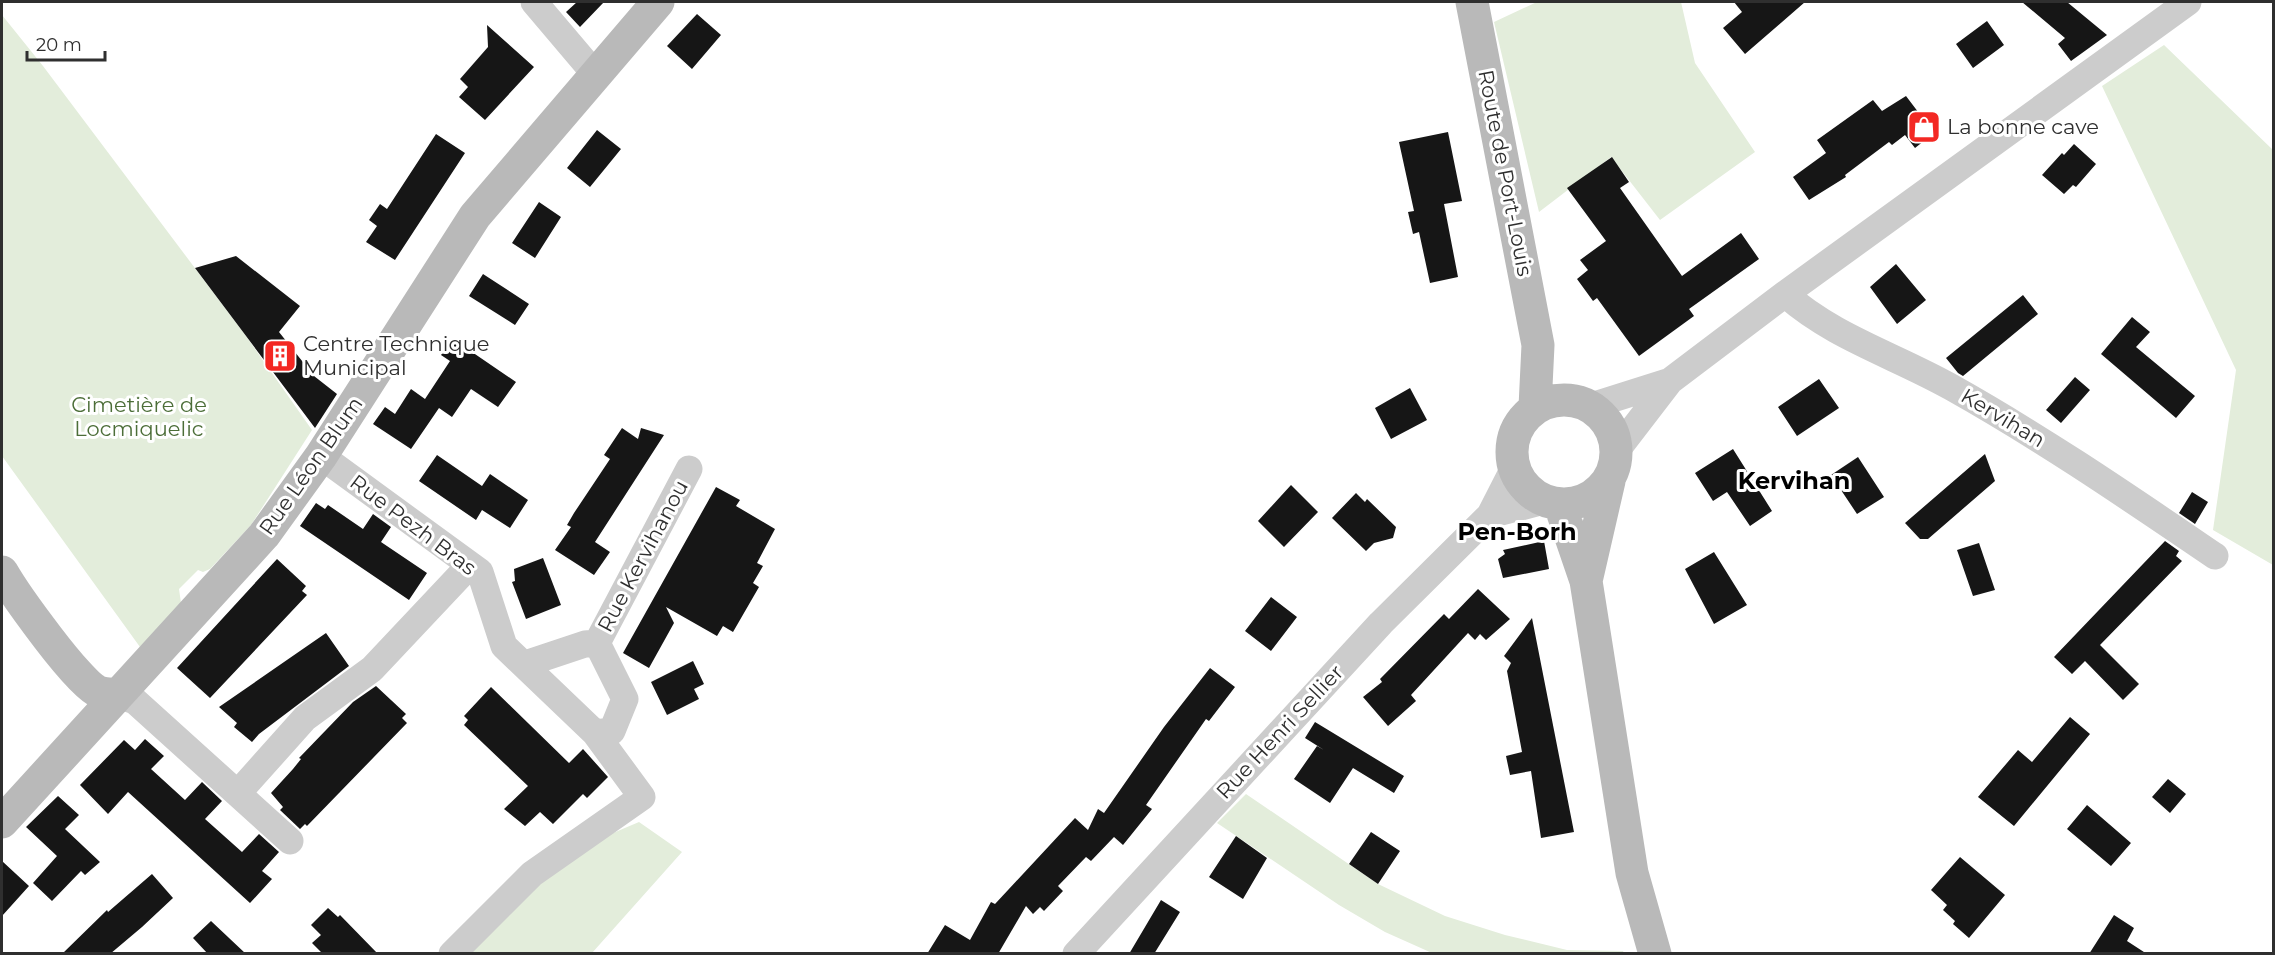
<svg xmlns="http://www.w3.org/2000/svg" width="2275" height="955" viewBox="0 0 2275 955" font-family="Montserrat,sans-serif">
<rect width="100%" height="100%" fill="#fff"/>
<path fill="#e3eddb" d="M 1537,2 L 1681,2 L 1695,63 L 1755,152 L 1660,220 L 1611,157 L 1539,212 L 1494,22 Z
M 2,15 L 43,66 L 246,336 L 312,430 L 251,525 L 210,569 L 203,572 L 198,570 L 179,589 L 181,603 L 140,647 L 2,456 Z
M 2164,45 L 2273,150 L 2273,565 L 2213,530 L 2236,370 L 2102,86 Z
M 1246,794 L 1378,884 L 1445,916 L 1505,935 L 1567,950 L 1623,951 L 1624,953 L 1432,953 L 1385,932 L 1339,905 L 1217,823 Z
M 639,822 L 682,852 L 592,953 L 463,954 L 573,850 Z"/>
<path fill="#161616" d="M 577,2 L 604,2 L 580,27 L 566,12 Z
M 1734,2 L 1805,2 L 1745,54 L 1723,28 L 1742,12 Z
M 2022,2 L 2067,2 L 2107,35 L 2071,61 L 2058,44 L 2065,38 Z
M 697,14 L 721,35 L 692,69 L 667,46 Z
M 1987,21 L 2004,45 L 1973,68 L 1956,44 Z
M 487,25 L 534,67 L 485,120 L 459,97 L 468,87 L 460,79 L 488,47 Z
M 1906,96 L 1934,133 L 1915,148 L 1905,135 L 1892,145 L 1889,142 L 1845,175 L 1846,177 L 1809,200 L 1793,177 L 1826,153 L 1817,140 L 1873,100 L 1882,111 Z
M 597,130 L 621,149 L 590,187 L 567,168 Z
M 1448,132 L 1462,201 L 1444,204 L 1458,277 L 1430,283 L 1419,232 L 1413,234 L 1408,212 L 1414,211 L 1399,142 Z
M 436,134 L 465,153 L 395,260 L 366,242 L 377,226 L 369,220 L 380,204 L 387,209 Z
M 2074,144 L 2096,164 L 2076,187 L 2073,185 L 2064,194 L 2042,175 L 2062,153 L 2064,155 Z
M 1612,157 L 1629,182 L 1620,188 L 1682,276 L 1741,233 L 1759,259 L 1689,309 L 1694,316 L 1639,356 L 1597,298 L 1593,301 L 1577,279 L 1588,270 L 1580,260 L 1606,241 L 1567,188 Z
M 539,202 L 561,217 L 535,258 L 512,243 Z
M 236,256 L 300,306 L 279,332 L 314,376 L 337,394 L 315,428 L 195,268 Z
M 1896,264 L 1926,300 L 1897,324 L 1870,287 Z
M 483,274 L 529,304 L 515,325 L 469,296 Z
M 2023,295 L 2038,314 L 1963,376 L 1958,373 L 1946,358 Z
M 2132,317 L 2150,332 L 2136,347 L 2195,396 L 2176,418 L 2101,354 Z
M 453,339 L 516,382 L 498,407 L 471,389 L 452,417 L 439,408 L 411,449 L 373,424 L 385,407 L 395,414 L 411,389 L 425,399 L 450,361 L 441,355 Z
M 2075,377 L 2090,390 L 2061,423 L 2046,410 Z
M 1819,379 L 1839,408 L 1797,436 L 1778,407 Z
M 1410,388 L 1427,420 L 1391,439 L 1375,408 Z
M 622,428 L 638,439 L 641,428 L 664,435 L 595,542 L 610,552 L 594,575 L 555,550 L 571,527 L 567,525 L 574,513 L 610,459 L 604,455 Z
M 1733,449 L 1772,511 L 1750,526 L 1727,492 L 1713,501 L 1695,473 Z
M 1985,454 L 1995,481 L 1928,539 L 1920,539 L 1905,523 Z
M 437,455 L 482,486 L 490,474 L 528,500 L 510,528 L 482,510 L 476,520 L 419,481 Z
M 1858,457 L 1884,497 L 1857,514 L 1831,475 Z
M 1291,485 L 1318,512 L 1284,547 L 1258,521 Z
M 716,487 L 740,500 L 736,506 L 775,529 L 757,563 L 763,566 L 753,583 L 759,587 L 733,632 L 723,626 L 717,636 L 666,607 L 674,623 L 649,668 L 623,653 Z
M 2192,492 L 2208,502 L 2195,524 L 2179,513 Z
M 1356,493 L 1365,502 L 1367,499 L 1396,527 L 1393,538 L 1374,543 L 1366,551 L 1332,518 Z
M 316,503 L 325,509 L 328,505 L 363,529 L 373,514 L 391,527 L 381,542 L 427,573 L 409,600 L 300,526 Z
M 1544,541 L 1549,569 L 1503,578 L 1498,559 L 1505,554 L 1503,550 Z
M 2165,541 L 2179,551 L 2176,556 L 2182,561 L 2100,645 L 2139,684 L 2123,700 L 2085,661 L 2072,674 L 2054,657 Z
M 1979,543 L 1995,590 L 1973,596 L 1957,550 Z
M 1714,552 L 1747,605 L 1714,624 L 1685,569 Z
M 543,558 L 561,605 L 526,619 L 512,582 L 515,581 L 514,569 Z
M 277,559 L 306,586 L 302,591 L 307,595 L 210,698 L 177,668 Z
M 1478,589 L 1510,619 L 1486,640 L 1480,634 L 1475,640 L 1468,633 L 1411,695 L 1416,701 L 1388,726 L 1363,697 L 1382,682 L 1380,679 L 1444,614 L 1449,619 Z
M 1271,597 L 1297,617 L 1271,651 L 1245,631 Z
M 1532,618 L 1574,832 L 1541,838 L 1531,771 L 1510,775 L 1506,756 L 1522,752 L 1507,671 L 1511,663 L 1504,656 Z
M 326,633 L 349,666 L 259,734 L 252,742 L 234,727 L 237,723 L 219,707 Z
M 693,661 L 704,684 L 694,689 L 699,699 L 667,715 L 651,682 Z
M 1210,668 L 1235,687 L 1209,721 L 1206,719 L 1146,805 L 1152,809 L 1123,845 L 1114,837 L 1091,861 L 1086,857 L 1058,886 L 1063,891 L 1044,911 L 1040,907 L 1033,914 L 1026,906 L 998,954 L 927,954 L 945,925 L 970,940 L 991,902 L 995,904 L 1075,818 L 1088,830 L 1098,809 L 1104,813 L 1164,727 Z
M 376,686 L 406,714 L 402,718 L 407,723 L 307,826 L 305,824 L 300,829 L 280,810 L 283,807 L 271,793 L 293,769 L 301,759 L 299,758 L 353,702 Z
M 491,687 L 569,763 L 583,749 L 608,777 L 587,798 L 583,794 L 553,824 L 540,812 L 525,826 L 504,809 L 528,786 L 464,725 L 468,720 L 464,716 Z
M 2070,717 L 2090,734 L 2014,826 L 1978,797 L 2018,750 L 2032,762 Z
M 1315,722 L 1404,776 L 1394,793 L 1353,768 L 1330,803 L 1294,779 L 1317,746 L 1324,750 L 1305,738 Z
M 145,739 L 164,756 L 151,769 L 185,800 L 202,782 L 222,801 L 205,819 L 242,852 L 259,834 L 279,852 L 262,871 L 272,879 L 250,903 L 128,792 L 108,814 L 80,785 L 124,740 L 135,750 Z
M 2168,779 L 2186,794 L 2170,813 L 2152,797 Z
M 58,796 L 79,815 L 65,829 L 100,862 L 85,875 L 81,871 L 52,901 L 33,883 L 57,856 L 26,827 Z
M 2087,805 L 2131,843 L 2111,866 L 2067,829 Z
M 1371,832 L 1400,851 L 1378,884 L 1349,864 Z
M 1236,836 L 1267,858 L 1243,899 L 1209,877 Z
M 1960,857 L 2005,895 L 1969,938 L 1953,924 L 1955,921 L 1943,910 L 1947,905 L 1931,890 Z
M 2,861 L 29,886 L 2,916 Z
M 152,874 L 173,898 L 142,927 L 110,954 L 62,954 L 107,910 L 108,912 Z
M 1161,900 L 1180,912 L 1154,954 L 1129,954 Z
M 328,908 L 338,917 L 340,915 L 378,954 L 323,954 L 312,943 L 321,935 L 311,925 Z
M 2114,915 L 2134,928 L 2127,941 L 2147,954 L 2089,954 Z
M 211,921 L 246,954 L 208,954 L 193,938 Z"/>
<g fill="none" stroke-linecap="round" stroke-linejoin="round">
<path stroke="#ccc" stroke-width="27" d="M 534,2 L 595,74
M 1785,294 C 1831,336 1896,356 1951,387 C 2042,438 2128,497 2215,556
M 1591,406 L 1670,381
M 1617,450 L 1670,381 L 1785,294 L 2188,2
M 321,456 L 480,572 L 504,646 L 595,733 L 612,731 L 625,699 L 597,643 L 585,644 L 525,664
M 1490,515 L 1544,501
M 597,643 L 689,469
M 118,695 L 135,701 L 290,841
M 238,793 L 305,718 L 372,669 L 470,565
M 452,954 L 532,874 L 642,797 L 595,733
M 1076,954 L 1381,623 L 1490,515 L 1514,468"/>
<path stroke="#b9b9b9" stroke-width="33" d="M 1472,2 L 1538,345 L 1535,407
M1512 452a52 52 0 1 1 104 0a52 52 0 1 1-104 0Z
M 1560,505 L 1586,581 L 1632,873 L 1655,954
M 2,572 C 14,593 79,685 99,692 C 104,694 112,694 118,695
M 1586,581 L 1609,481
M 2,822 L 264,535 L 321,456 L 475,216 L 658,2"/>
</g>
<defs>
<g id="shop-square" transform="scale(1.725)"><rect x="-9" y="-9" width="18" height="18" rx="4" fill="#f32823" stroke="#fff"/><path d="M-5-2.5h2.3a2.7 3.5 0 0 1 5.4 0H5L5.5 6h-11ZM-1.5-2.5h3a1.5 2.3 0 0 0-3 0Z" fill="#fff"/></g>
<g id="building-square" transform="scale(1.725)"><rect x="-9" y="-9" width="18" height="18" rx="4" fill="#f32823" stroke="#fff"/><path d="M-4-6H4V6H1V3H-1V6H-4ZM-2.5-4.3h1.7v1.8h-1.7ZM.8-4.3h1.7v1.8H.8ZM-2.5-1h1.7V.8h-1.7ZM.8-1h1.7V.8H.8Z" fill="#fff"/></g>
</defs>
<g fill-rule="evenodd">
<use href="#shop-square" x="1924" y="127"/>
<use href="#building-square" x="280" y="356"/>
</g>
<g text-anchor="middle" stroke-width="6" stroke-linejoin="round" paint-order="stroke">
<g font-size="21" fill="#2f2f2f" stroke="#fff" text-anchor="start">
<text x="1947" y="134">La bonne cave</text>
<text x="303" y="351">Centre Technique<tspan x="303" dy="24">Municipal</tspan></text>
</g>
<g font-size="21" fill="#2f2f2f" stroke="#fff">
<text transform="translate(1505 173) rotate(79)" y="7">Route de Port-Louis</text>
<text transform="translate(2003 418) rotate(31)" y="7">Kervihan</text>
<text transform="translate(311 466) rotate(-55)" y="7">Rue Léon Blum</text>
<text transform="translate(413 525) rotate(37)" y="7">Rue Pezh Bras</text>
<text transform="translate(643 556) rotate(-62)" y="7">Rue Kervihanou</text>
<text transform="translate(1280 732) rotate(-47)" y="7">Rue Henri Sellier</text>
</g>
<g font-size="21" fill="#4c6e38" stroke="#fff">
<text x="139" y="412">Cimetière de<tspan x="139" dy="24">Locmiquelic</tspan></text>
</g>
<g font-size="24" font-weight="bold" fill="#000" stroke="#fff">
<text x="1794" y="489">Kervihan</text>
<text x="1517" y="540">Pen-Borh</text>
</g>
</g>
<rect width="2275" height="955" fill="none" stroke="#2f2f2f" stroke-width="6"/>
<path d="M27 51v9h78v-9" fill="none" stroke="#2f2f2f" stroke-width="3"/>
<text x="36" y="51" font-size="18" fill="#2f2f2f" stroke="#ffffff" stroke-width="4.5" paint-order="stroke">20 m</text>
</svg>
